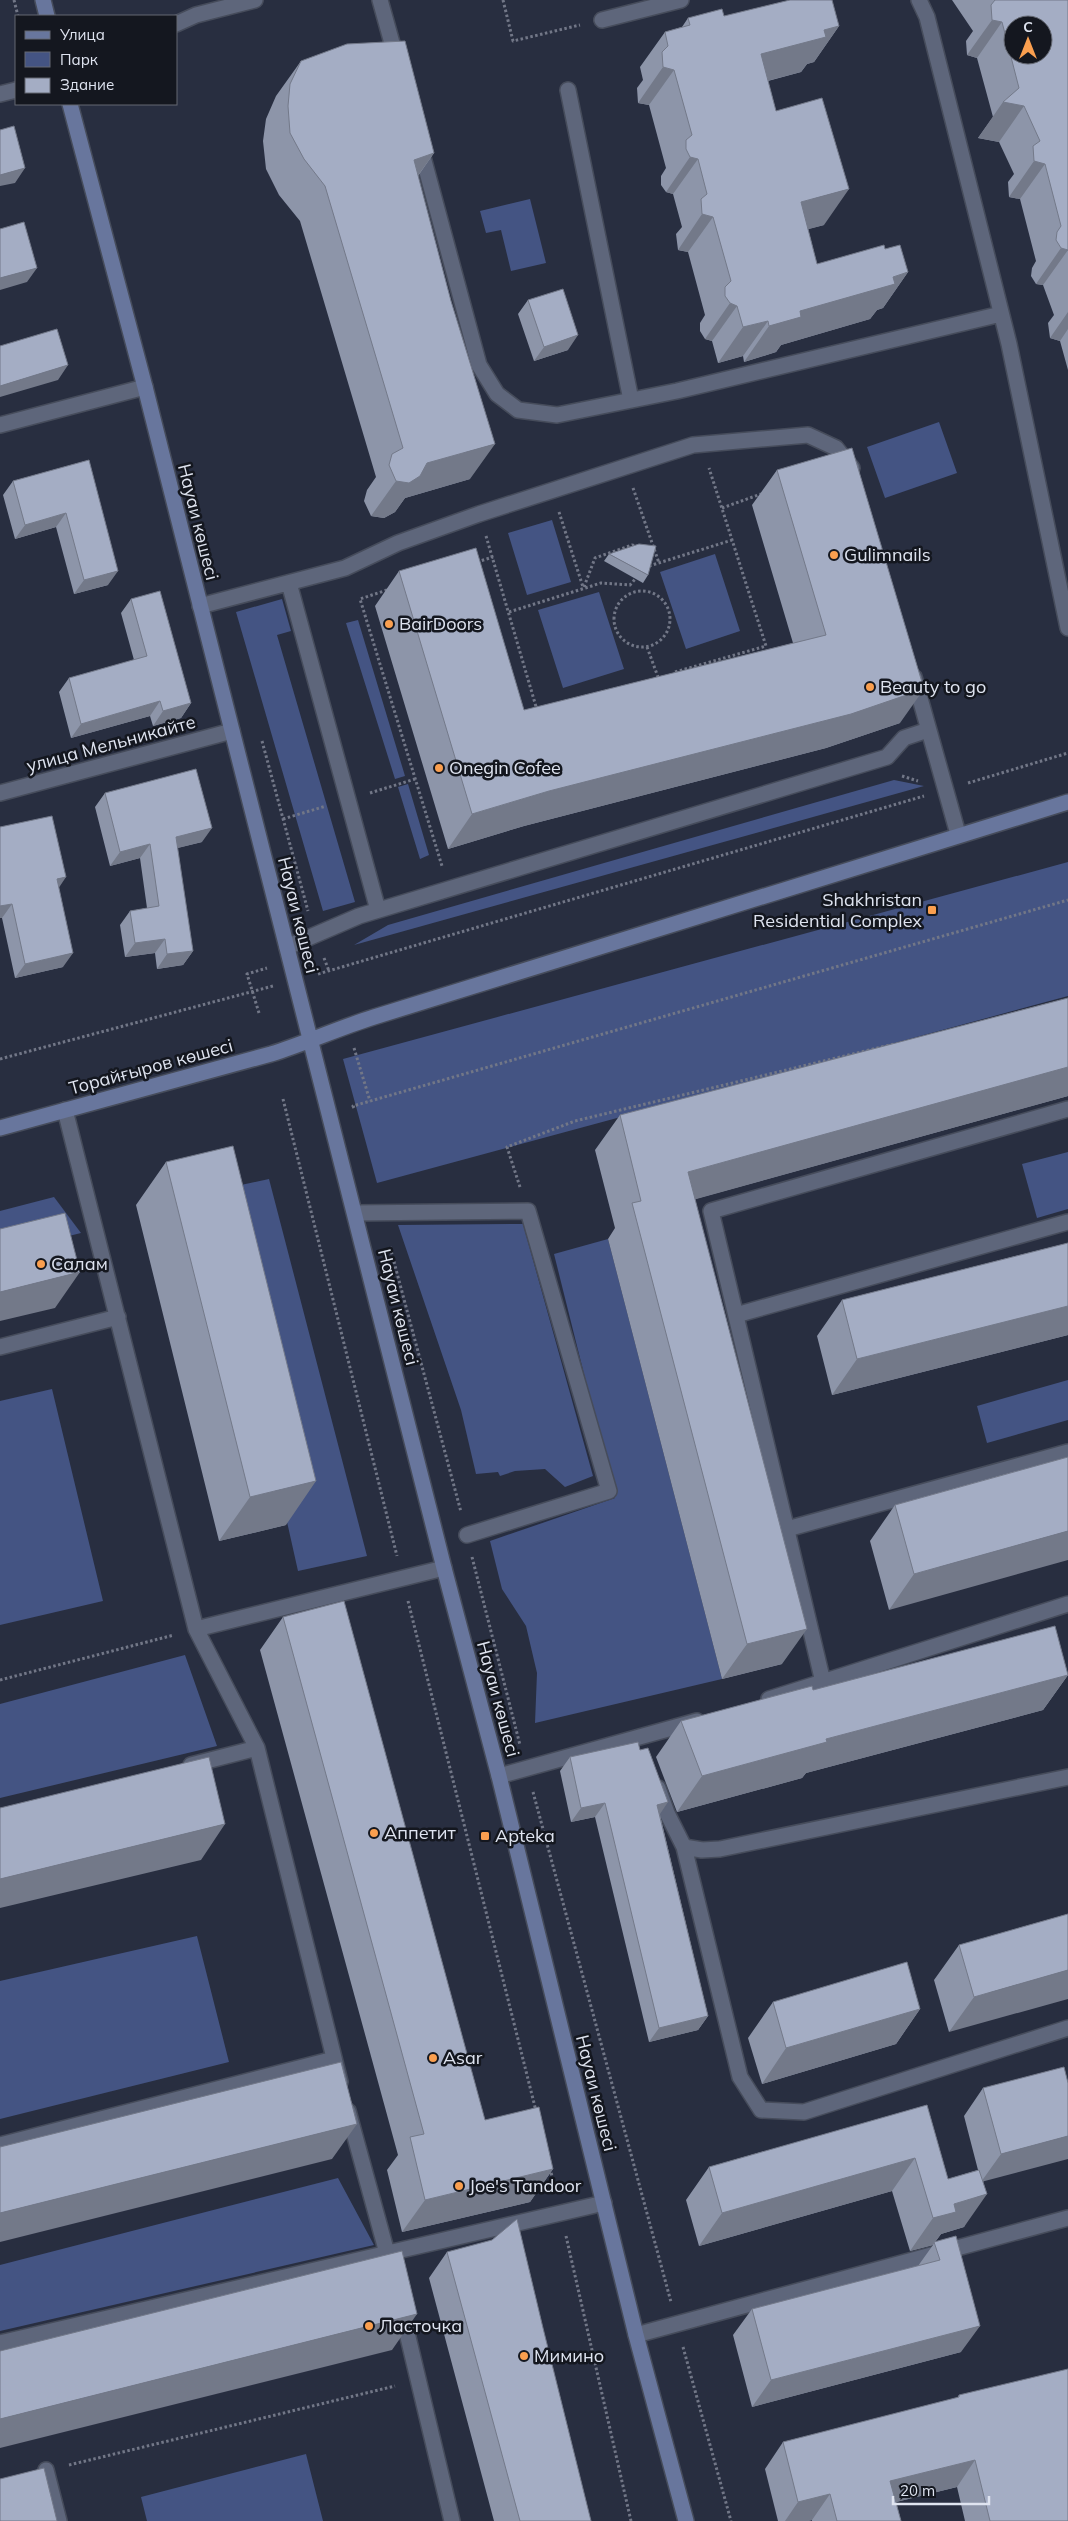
<svg xmlns="http://www.w3.org/2000/svg" width="1068" height="2521" viewBox="0 0 1068 2521" font-family="Mulish,sans-serif">
<rect width="100%" height="100%" fill="#282e40"/>
<path fill="#445483" d="M 530,199 L 546,263 L 511,271 L 501,230 L 486,233 L 480,211 Z
M 939,422 L 957,473 L 885,498 L 867,447 Z
M 552,520 L 571,582 L 527,595 L 508,533 Z
M 715,554 L 740,631 L 686,649 L 660,572 Z
M 599,592 L 624,669 L 563,688 L 538,610 Z
M 282,599 L 291,631 L 277,635 L 355,902 L 323,911 L 236,612 Z
M 358,620 L 405,776 L 395,779 L 346,623 Z
M 894,780 L 924,786 L 354,945 L 388,925 Z
M 408,784 L 429,855 L 420,859 L 398,787 Z
M 1068,862 L 1068,996 L 377,1183 L 343,1059 Z
M 1068,1152 L 1068,1209 L 1037,1218 L 1022,1164 Z
M 269,1179 L 367,1556 L 298,1571 L 213,1191 Z
M 54,1197 L 81,1233 L 0,1253 L 0,1211 Z
M 523,1224 L 593,1476 L 565,1487 L 545,1469 L 515,1471 L 500,1476 L 498,1472 L 476,1474 L 461,1410 L 398,1225 Z
M 608,1239 L 722,1679 L 535,1723 L 537,1673 L 526,1626 L 502,1589 L 490,1541 L 615,1498 L 554,1254 Z
M 1068,1380 L 1068,1420 L 987,1443 L 977,1406 Z
M 52,1389 L 103,1601 L 0,1625 L 0,1401 Z
M 185,1655 L 217,1746 L 0,1798 L 0,1704 Z
M 197,1936 L 229,2062 L 0,2119 L 0,1981 Z
M 338,2178 L 374,2245 L 0,2331 L 0,2265 Z
M 306,2454 L 323,2521 L 147,2521 L 141,2497 Z"/>
<g fill="none" stroke-linecap="round" stroke-linejoin="round">
<g stroke="#464c5b" stroke-width="18">
<path id="lane" d="M 380,0 L 397,61
M 919,0 L 927,17 L 1009,344 L 1068,628
M 602,20 L 681,0
M 176,24 L 196,15 L 255,0
M 568,90 L 631,400
M 420,146 L 479,365 L 497,394 L 518,410 L 557,415 L 677,391 L 1001,314
M 289,583 L 378,910
M 200,606 L 345,568 L 398,543 L 479,514 L 693,445 L 808,435 L 836,448 L 852,468
M 914,677 L 958,834
M 287,947 L 359,916 L 887,757 L 904,738 L 928,730
M 65,1110 L 196,1629 L 257,1748 L 191,1765
M 355,1213 L 528,1211 L 609,1491 L 467,1535
M 736,1315 L 1068,1222
M 0,1347 L 118,1317
M 787,1529 L 1068,1452
M 196,1629 L 444,1568
M 823,1682 L 711,1211 L 1068,1109
M 769,1699 L 1068,1604
M 257,1748 L 340,2082
M 499,1776 L 697,1721
M 658,1788 L 667,1813 L 684,1847 L 702,1850 L 720,1849 L 1068,1777
M 684,1847 L 740,2077 L 761,2110 L 804,2112 L 1068,2028
M 348,2111 L 393,2275
M 0,2145 L 334,2059
M 402,2312 L 452,2521
M 636,2335 L 1068,2218
M 0,2343 L 604,2203
M 46,2470 L 59,2521"/>
</g>
<g stroke="#464c5b" stroke-width="18">
<path id="street" d="M 0,94 L 16,90
M 0,425 L 145,387
M 0,793 L 232,731"/>
</g>
<g stroke="#464c5b" stroke-width="18">
<path id="secondary" d="M 43,0 L 47,16
M 70,104 L 145,387 L 444,1568 L 499,1776 L 636,2335 L 686,2521
M 0,1128 L 271,1054 C 306,1043 339,1028 374,1017 L 1068,802"/>
</g>
<path stroke="#727787" stroke-width="3" stroke-dasharray="2.5 2.5" stroke-linecap="butt" d="M 14,0 L 18,16
M 503,0 L 513,41 L 580,25
M 633,488 L 659,563
M 722,508 L 761,494
M 559,512 L 583,587
M 486,536 L 537,710
M 477,562 L 493,557
M 649,566 L 732,540
M 584,587 L 595,558 L 632,545 L 638,546
M 387,590 L 360,599 L 442,866
M614 619a28 28 0 1 1 56 0a28 28 0 1 1-56 0Z
M 509,612 L 601,583 L 630,585 L 637,577
M 647,647 L 658,677
M 675,672 L 766,646 L 709,468
M 262,741 L 308,911
M 902,776 L 918,781
M 968,783 L 1068,753
M 370,793 L 415,779
M 283,819 L 326,806
M 324,958 L 329,971
M 318,974 L 924,796
M 259,1013 L 247,974 L 267,968
M 354,1048 L 370,1101
M 0,1059 L 273,986
M 283,1099 L 397,1556
M 354,1108 L 353,1106 L 1068,900
M 520,1187 L 507,1147 L 575,1121 L 894,1044
M 390,1247 L 461,1512
M 472,1557 L 520,1745
M 408,1601 L 536,2111
M 0,1680 L 174,1635
M 533,1792 L 671,2302
M 550,2168 L 555,2189
M 566,2236 L 631,2521
M 683,2347 L 731,2521
M 69,2465 L 395,2386"/>
<use href="#lane" stroke="#5e667b" stroke-width="15"/>
<use href="#street" stroke="#5e667b" stroke-width="15"/>
<use href="#secondary" stroke="#68769d" stroke-width="15"/>
</g>
<path fill="#8d95a9" d="M 952,0 L 1068,0 L 1068,370 L 1060,341 L 1050,338 L 1048,323 L 1054,315 L 1043,285 L 1036,284 L 1031,276 L 1032,268 L 1036,261 L 1020,199 L 1009,197 L 1008,182 L 1014,174 L 999,142 L 978,138 L 993,117 L 977,58 L 967,55 L 966,41 L 973,31 Z
M 724,16 L 839,26 L 814,62 L 807,64 L 801,72 L 768,81 L 776,111 L 824,225 L 808,229 L 817,264 L 885,249 L 908,272 L 883,308 L 877,310 L 870,319 L 781,345 L 776,352 L 744,362 L 743,356 L 718,363 L 712,341 L 705,339 L 700,331 L 700,323 L 705,315 L 688,252 L 678,250 L 676,234 L 682,227 L 673,194 L 666,192 L 661,185 L 661,176 L 666,168 L 649,105 L 638,103 L 637,88 L 643,80 L 640,67 L 665,32 L 682,27 L 688,18 Z
M 301,61 L 434,153 L 418,176 L 470,479 L 405,498 L 395,512 L 384,518 L 371,516 L 364,501 L 367,490 L 376,477 L 300,221 L 279,195 L 266,169 L 263,141 L 266,119 L 276,96 Z
M 528,300 L 568,350 L 534,361 L 518,314 Z
M 89,460 L 108,585 L 74,594 L 56,527 L 15,539 L 3,495 L 13,481 Z
M 777,470 L 900,723 L 826,748 L 524,826 L 448,849 L 375,606 L 399,571 L 524,710 L 793,643 L 752,505 Z
M 609,554 L 648,575 L 643,583 L 604,561 Z
M 131,599 L 191,703 L 181,718 L 153,726 L 150,716 L 71,738 L 59,692 L 69,678 L 134,660 L 121,613 Z
M 105,793 L 202,842 L 177,848 L 193,951 L 183,965 L 157,969 L 155,953 L 125,957 L 120,925 L 130,911 L 147,908 L 140,858 L 110,866 L 95,807 Z
M 0,827 L 58,888 L 63,967 L 15,978 L 2,918 Z
M 1068,998 L 1068,1096 L 695,1199 L 782,1664 L 722,1679 L 608,1239 L 615,1228 L 595,1150 L 620,1115 Z
M 166,1162 L 286,1525 L 219,1541 L 136,1205 Z
M 1068,1243 L 1068,1335 L 832,1395 L 817,1336 L 842,1300 Z
M 1068,1457 L 889,1610 L 870,1541 L 895,1505 Z
M 283,1617 L 485,2120 L 553,2169 L 530,2202 L 402,2232 L 387,2170 L 398,2155 L 260,1650 Z
M 1068,1675 L 1043,1710 L 806,1773 L 802,1778 L 677,1812 L 656,1757 L 681,1721 L 813,1690 Z
M 640,1750 L 660,1815 L 708,2016 L 698,2030 L 649,2042 L 595,1817 L 571,1822 L 560,1771 L 570,1757 Z
M 1068,1914 L 949,2032 L 934,1980 L 959,1945 Z
M 773,2002 L 920,2009 L 896,2044 L 762,2084 L 748,2038 Z
M 1064,2067 L 983,2182 L 964,2227 L 941,2234 L 935,2242 L 956,2236 L 961,2352 L 752,2407 L 733,2335 L 752,2309 L 918,2266 L 933,2245 L 910,2251 L 892,2191 L 699,2246 L 686,2200 L 709,2167 L 927,2105 L 948,2179 L 978,2170 L 964,2116 L 983,2088 Z
M 447,2252 L 591,2521 L 494,2521 L 429,2278 Z
M 959,2395 L 1068,2521 L 965,2521 L 957,2487 L 896,2502 L 901,2521 L 812,2521 L 812,2520 L 808,2521 L 778,2521 L 765,2469 L 783,2442 L 957,2398 Z"/>
<path fill="#737989" d="M 992,20 L 1002,22 L 977,58 L 967,55 Z
M 839,26 L 814,62 L 807,64 L 801,72 L 736,89 L 761,54 L 824,30 Z
M 663,67 L 674,70 L 649,105 L 638,103 Z
M 1003,102 L 1024,106 L 999,142 L 978,138 Z
M 434,153 L 409,188 L 414,160 Z
M 690,157 L 698,159 L 673,194 L 666,192 Z
M 1034,161 L 1045,164 L 1020,199 L 1009,197 Z
M 25,168 L 15,183 L 0,186 L 0,175 Z
M 849,189 L 824,225 L 776,238 L 801,202 Z
M 702,214 L 713,217 L 688,252 L 678,250 Z
M 1061,248 L 1068,250 L 1043,285 L 1036,284 Z
M 37,268 L 27,282 L 0,290 L 0,278 Z
M 908,272 L 883,308 L 877,310 L 870,319 L 781,345 L 776,352 L 744,362 L 769,326 L 800,311 L 893,277 Z
M 730,303 L 737,306 L 712,341 L 705,339 Z
M 1068,312 L 1068,329 L 1060,341 L 1050,338 Z
M 768,321 L 743,356 L 718,363 L 743,327 Z
M 578,335 L 568,350 L 534,361 L 544,347 Z
M 68,365 L 58,380 L 0,397 L 0,386 Z
M 495,444 L 470,479 L 405,498 L 395,512 L 384,518 L 371,516 L 396,481 L 427,463 Z
M 66,513 L 56,527 L 15,539 L 25,525 Z
M 118,571 L 108,585 L 74,594 L 84,580 Z
M 924,689 L 900,723 L 826,748 L 524,826 L 448,849 L 472,814 L 549,791 Z
M 160,701 L 150,716 L 71,738 L 81,724 Z
M 191,703 L 181,718 L 153,726 L 163,711 Z
M 212,828 L 202,842 L 166,851 L 176,837 Z
M 150,844 L 140,858 L 110,866 L 120,852 Z
M 66,877 L 56,892 L 57,879 Z
M 12,904 L 2,918 L 0,918 L 0,906 Z
M 165,939 L 155,953 L 125,957 L 135,943 Z
M 193,951 L 183,965 L 157,969 L 167,954 Z
M 73,953 L 63,967 L 15,978 L 25,964 Z
M 1068,1067 L 1068,1096 L 664,1208 L 688,1172 Z
M 80,1272 L 55,1308 L 0,1321 L 0,1292 Z
M 1068,1306 L 1068,1335 L 832,1395 L 857,1359 Z
M 316,1481 L 286,1525 L 219,1541 L 250,1497 Z
M 1068,1531 L 1068,1560 L 889,1610 L 914,1574 Z
M 807,1629 L 782,1664 L 722,1679 L 747,1644 Z
M 1068,1675 L 1043,1710 L 806,1773 L 802,1778 L 677,1812 L 702,1776 L 826,1739 Z
M 668,1802 L 658,1817 L 657,1805 Z
M 605,1803 L 595,1817 L 571,1822 L 581,1808 Z
M 225,1824 L 201,1860 L 0,1908 L 0,1879 Z
M 1068,1970 L 1068,1999 L 949,2032 L 974,1997 Z
M 920,2009 L 896,2044 L 762,2084 L 786,2048 Z
M 708,2016 L 698,2030 L 649,2042 L 659,2028 Z
M 357,2124 L 332,2159 L 0,2242 L 0,2213 Z
M 1068,2136 L 1068,2159 L 981,2182 L 1001,2154 Z
M 915,2158 L 892,2191 L 699,2246 L 722,2213 Z
M 553,2169 L 530,2202 L 402,2232 L 425,2200 Z
M 987,2194 L 964,2227 L 941,2234 L 933,2245 L 910,2251 L 933,2218 L 954,2204 Z
M 417,2314 L 392,2350 L 0,2448 L 0,2419 Z
M 980,2326 L 961,2352 L 752,2407 L 771,2380 Z
M 975,2460 L 957,2487 L 872,2508 L 890,2481 Z
M 830,2494 L 812,2520 L 808,2521 L 785,2521 L 798,2502 Z"/>
<path fill="#a4adc4" stroke="#737989" fill-rule="evenodd" d="M 790,0 L 832,0 L 839,26 L 824,30 L 826,37 L 761,54 L 776,111 L 822,98 L 849,189 L 801,202 L 817,264 L 884,245 L 885,249 L 900,245 L 908,272 L 893,277 L 895,284 L 800,311 L 801,317 L 769,326 L 768,321 L 743,327 L 737,306 L 730,303 L 725,296 L 725,287 L 731,281 L 713,217 L 702,214 L 701,199 L 707,194 L 698,159 L 690,157 L 686,149 L 686,140 L 692,135 L 674,70 L 663,67 L 662,52 L 668,46 L 665,32 L 690,25 L 688,18 L 722,9 L 724,16 Z
M 995,0 L 1068,0 L 1068,251 L 1068,250 L 1061,248 L 1056,240 L 1057,232 L 1061,226 L 1045,164 L 1034,161 L 1033,146 L 1040,141 L 1024,106 L 1003,102 L 1019,88 L 1002,22 L 992,20 L 991,5 ZM 1013,25 L 1043,25 L 1043,55 L 1013,55 Z
M 405,41 L 434,153 L 414,160 L 451,301 L 495,444 L 427,463 L 420,476 L 409,483 L 396,481 L 389,465 L 392,454 L 403,448 L 325,186 L 304,159 L 290,133 L 288,106 L 290,84 L 301,61 L 347,44 Z
M 14,126 L 25,168 L 0,175 L 0,130 Z
M 24,222 L 37,268 L 0,278 L 0,229 Z
M 563,289 L 578,335 L 544,347 L 528,300 Z
M 57,329 L 68,365 L 0,386 L 0,346 Z
M 852,448 L 924,689 L 851,714 L 549,791 L 472,814 L 399,571 L 476,548 L 524,710 L 826,635 L 777,470 Z
M 89,460 L 118,571 L 84,580 L 66,513 L 25,525 L 13,481 Z
M 639,544 L 656,546 L 648,575 L 609,554 Z
M 160,591 L 191,703 L 163,711 L 160,701 L 81,724 L 69,678 L 147,656 L 131,599 Z
M 196,769 L 212,828 L 176,837 L 193,951 L 167,954 L 165,939 L 135,943 L 130,911 L 159,906 L 150,844 L 120,852 L 105,793 Z
M 52,816 L 66,877 L 57,879 L 73,953 L 25,964 L 12,904 L 0,906 L 0,827 Z
M 1068,998 L 1068,1067 L 688,1172 L 807,1629 L 747,1644 L 632,1203 L 641,1201 L 620,1115 Z
M 233,1146 L 316,1481 L 250,1497 L 166,1162 Z
M 65,1213 L 80,1272 L 0,1292 L 0,1229 Z
M 1068,1243 L 1068,1306 L 857,1359 L 842,1300 Z
M 1068,1457 L 1068,1531 L 914,1574 L 895,1505 Z
M 344,1601 L 485,2120 L 539,2107 L 553,2169 L 425,2200 L 410,2137 L 424,2134 L 283,1617 Z
M 1055,1626 L 1068,1675 L 826,1739 L 827,1742 L 702,1776 L 681,1721 L 812,1686 L 813,1690 Z
M 638,1742 L 640,1750 L 648,1748 L 668,1802 L 657,1805 L 708,2016 L 659,2028 L 605,1803 L 581,1808 L 570,1757 Z
M 209,1757 L 225,1824 L 0,1879 L 0,1808 Z
M 1068,1914 L 1068,1970 L 974,1997 L 959,1945 Z
M 907,1962 L 920,2009 L 786,2048 L 773,2002 Z
M 341,2062 L 357,2124 L 0,2213 L 0,2147 Z
M 1064,2067 L 1068,2083 L 1068,2136 L 1001,2154 L 983,2088 Z
M 927,2105 L 948,2179 L 979,2170 L 987,2194 L 954,2204 L 956,2212 L 933,2218 L 915,2158 L 722,2213 L 709,2167 Z
M 517,2219 L 543,2328 L 591,2521 L 520,2521 L 447,2252 L 492,2240 Z
M 956,2236 L 980,2326 L 771,2380 L 752,2309 L 940,2260 L 934,2242 Z
M 402,2251 L 417,2314 L 0,2419 L 0,2351 Z
M 1068,2369 L 1068,2521 L 990,2521 L 975,2460 L 890,2481 L 901,2521 L 837,2521 L 830,2494 L 798,2502 L 783,2442 L 959,2397 L 959,2395 Z
M 44,2468 L 57,2521 L 0,2521 L 0,2479 Z"/>
<g fill="#fa9f4f" stroke="#14171f" stroke-width="2">
<circle cx="834" cy="555" r="5"/>
<circle cx="389" cy="624" r="5"/>
<circle cx="870" cy="687" r="5"/>
<circle cx="439" cy="768" r="5"/>
<rect x="927" y="905" width="10" height="10" rx="2.5"/>
<circle cx="41" cy="1264" r="5"/>
<circle cx="374" cy="1833" r="5"/>
<rect x="480" y="1831" width="10" height="10" rx="2.5"/>
<circle cx="433" cy="2058" r="5"/>
<circle cx="459" cy="2186" r="5"/>
<circle cx="369" cy="2326" r="5"/>
<circle cx="524" cy="2356" r="5"/>
</g>
<g text-anchor="middle" stroke-width="5" stroke-linejoin="round" paint-order="stroke">
<g font-size="18" fill="#dfe4f0" stroke="#14171f">
<text transform="translate(198 522) rotate(76)" y="6">Науаи көшесі</text>
<text transform="translate(111 744) rotate(-15)" y="6">улица Мельникайте</text>
<text transform="translate(298 915) rotate(76)" y="6">Науаи көшесі</text>
<text transform="translate(151 1067) rotate(-15)" y="6">Торайғыров көшесі</text>
<text transform="translate(398 1307) rotate(76)" y="6">Науаи көшесі</text>
<text transform="translate(498 1699) rotate(75)" y="6">Науаи көшесі</text>
<text transform="translate(596 2093) rotate(76)" y="6">Науаи көшесі</text>
</g>
<g font-size="18" fill="#dfe4f0" stroke="#14171f" text-anchor="start">
<text x="844" y="561">Gulimnails</text>
<text x="399" y="630">BairDoors</text>
<text x="880" y="693">Beauty to go</text>
<text x="449" y="774">Onegin Cofee</text>
<text x="922" y="906" text-anchor="end">Shakhristan<tspan x="922" dy="21">Residential Complex</tspan></text>
<text x="51" y="1270">Салам</text>
<text x="384" y="1839">Аппетит</text>
<text x="495" y="1842">Apteka</text>
<text x="443" y="2064">Asar</text>
<text x="469" y="2192">Joe's Tandoor</text>
<text x="379" y="2332">Ласточка</text>
<text x="534" y="2362">Мимино</text>
</g>
</g>
<rect x="15" y="15" width="162" height="90" fill="#14171f" stroke="#656973"/>
<rect x="25" y="31" width="25" height="8" fill="#68769d" stroke="#656973"/>
<text x="60" y="40" font-size="15" fill="#dfe4f0">Улица</text>
<rect x="25" y="52" width="25" height="15" fill="#445483" stroke="#656973"/>
<text x="60" y="65" font-size="15" fill="#dfe4f0">Парк</text>
<rect x="25" y="78" width="25" height="15" fill="#a4adc4" stroke="#656973"/>
<text x="60" y="90" font-size="15" fill="#dfe4f0">Здание</text>
<g transform="translate(1028 40)"><circle r="24" fill="#14171f" stroke="#656973"/>
<path d="M0-4L9 19L0 12L-9 19Z" fill="#fa9f4f"/>
<text y="-8" font-size="14" font-weight="bold" text-anchor="middle" fill="#dfe4f0">С</text>
</g>
<path d="M893 2496v8h96v-8" fill="none" stroke="#dfe4f0" stroke-width="2.5"/>
<text x="900" y="2496" font-size="15" fill="#dfe4f0" stroke="#14171f" stroke-width="4" paint-order="stroke">20 m</text>
</svg>
